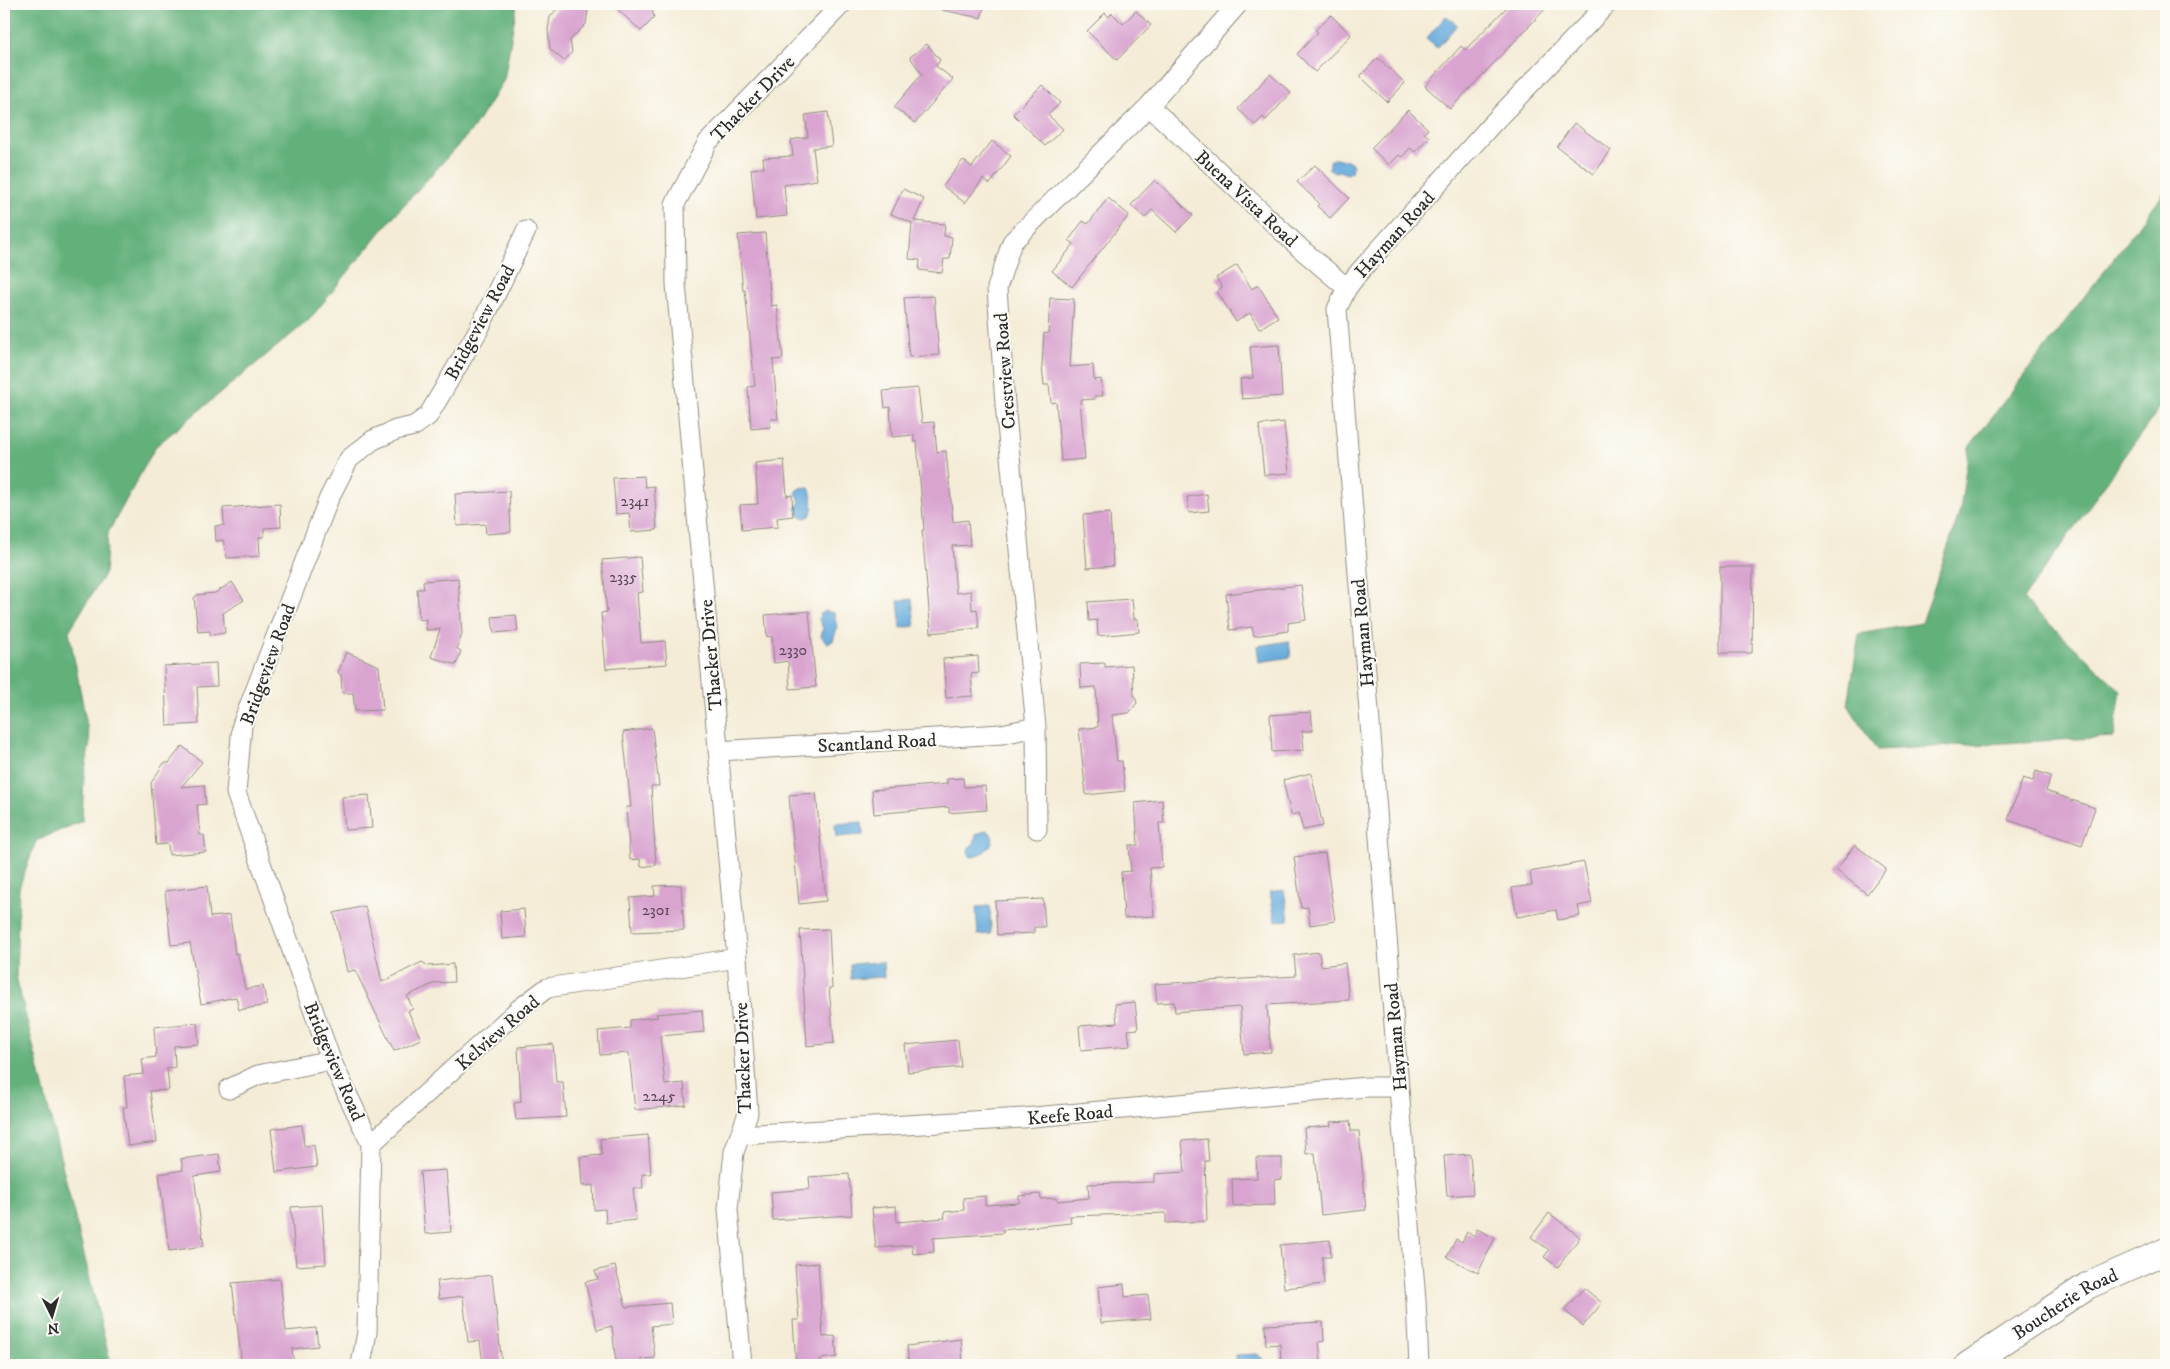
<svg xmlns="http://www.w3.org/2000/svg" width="2170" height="1369" viewBox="0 0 2170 1369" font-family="'IM FELL DW Pica',serif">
<rect width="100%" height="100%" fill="#fdfcf7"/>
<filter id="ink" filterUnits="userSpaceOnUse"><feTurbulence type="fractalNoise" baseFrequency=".02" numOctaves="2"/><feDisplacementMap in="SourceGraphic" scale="10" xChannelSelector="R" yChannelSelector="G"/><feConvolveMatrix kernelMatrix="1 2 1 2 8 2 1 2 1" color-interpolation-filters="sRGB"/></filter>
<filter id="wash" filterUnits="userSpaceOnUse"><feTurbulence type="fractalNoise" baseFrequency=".0096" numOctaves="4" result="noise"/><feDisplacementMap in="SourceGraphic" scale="20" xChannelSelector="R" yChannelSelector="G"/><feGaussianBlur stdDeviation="1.12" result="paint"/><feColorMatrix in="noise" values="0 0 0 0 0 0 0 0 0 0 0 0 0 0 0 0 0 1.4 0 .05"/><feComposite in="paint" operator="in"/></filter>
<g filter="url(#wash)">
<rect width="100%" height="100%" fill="#f4ecd7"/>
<path fill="#62b07a" stroke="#466e52" d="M 4,4 L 517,4 L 504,80 L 473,129 L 393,217 L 309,320 L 156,446 L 108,533 L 105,573 L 69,631 L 90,742 L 84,776 L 82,821 L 36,841 L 19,888 L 16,976 L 111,1365 L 4,1365 Z
M 2166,190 L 2166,399 L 2023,599 L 2121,691 L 2114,737 L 1877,750 L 1848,705 L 1859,634 L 1922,623 L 1960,511 L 1969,447 Z"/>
<path fill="#65aadb" stroke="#486a83" d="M 1446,16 L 1457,25 L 1437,48 L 1426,39 Z
M 1336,158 L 1351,162 L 1353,166 L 1352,172 L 1347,174 L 1339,171 L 1334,172 L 1329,169 L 1329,161 Z
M 803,487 L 809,488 C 813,495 814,508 810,516 L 805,518 L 799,516 L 796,509 L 800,501 L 796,494 L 798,489 Z
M 912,599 L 915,626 L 901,628 L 898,601 Z
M 826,611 L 834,613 L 837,628 L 833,641 L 827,643 L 821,637 L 823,628 L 819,619 L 820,614 Z
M 1289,641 L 1291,657 L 1259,662 L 1257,646 Z
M 862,822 L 863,835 L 836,837 L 835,824 Z
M 986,830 C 1003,838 983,857 971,857 L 968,852 L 969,848 L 974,844 L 976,835 Z
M 1284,890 L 1289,920 L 1275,921 L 1270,892 Z
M 990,906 L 991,934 L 978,935 L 976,907 Z
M 883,962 L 884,977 L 851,979 L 850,964 Z
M 1257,1354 L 1263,1359 L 1264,1365 L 1237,1365 L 1236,1355 Z"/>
<g id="blocks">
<path fill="#d9a4d0" d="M 567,4 L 589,4 L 586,24 L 570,40 L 572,52 L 564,61 L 550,49 L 548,30 L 550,17 L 557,9 L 566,8 Z
M 612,4 L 651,4 L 654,18 L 641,31 Z
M 943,4 L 985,4 L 981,18 L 942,10 Z
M 1510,4 L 1550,4 L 1450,109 L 1425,86 L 1461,46 L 1465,50 Z
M 1136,11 L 1151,25 L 1117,60 L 1087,31 L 1105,13 L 1109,17 L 1112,13 L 1123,24 Z
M 1331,15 L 1351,35 L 1315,72 L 1297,54 L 1318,32 L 1315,30 Z
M 927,44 L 940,60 L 936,66 L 953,79 L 915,123 L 894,107 L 922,74 L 910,57 Z
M 1378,58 L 1405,83 L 1387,102 L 1360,76 Z
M 1270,74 L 1291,93 L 1266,120 L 1263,117 L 1255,125 L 1238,109 Z
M 1042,85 L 1060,103 L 1048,115 L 1063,129 L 1045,146 L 1013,114 Z
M 1408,110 L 1428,129 L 1424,133 L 1429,137 L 1415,152 L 1410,148 L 1402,157 L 1399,155 L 1389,165 L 1371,148 Z
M 828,112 L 832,146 L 813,148 L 817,180 L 784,185 L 787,216 L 756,219 L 751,169 L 764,168 L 763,158 L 793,156 L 791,140 L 808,137 L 805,115 Z
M 1574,123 L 1611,150 L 1594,174 L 1557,147 Z
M 992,141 L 1011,156 L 990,184 L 983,179 L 965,203 L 943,186 L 963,160 L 972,167 Z
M 1315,165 L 1349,198 L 1330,218 L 1317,206 L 1319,203 L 1297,182 Z
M 1155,180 L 1193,215 L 1176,232 L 1152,210 L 1145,218 L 1131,205 Z
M 903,189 L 924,199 L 914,221 L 945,224 L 944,236 L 952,237 L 950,259 L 944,259 L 942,273 L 919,270 L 920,260 L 909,259 L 912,223 L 891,214 Z
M 1108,198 L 1129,215 L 1072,287 L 1052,271 L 1074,244 L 1069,240 L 1083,221 L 1088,224 Z
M 765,233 L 771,306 L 777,305 L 783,359 L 773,360 L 778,419 L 770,419 L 770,427 L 751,429 L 748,387 L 755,386 L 745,290 L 743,291 L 738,235 Z
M 1237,265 L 1252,289 L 1258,285 L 1278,317 L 1259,329 L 1250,313 L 1236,322 L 1217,291 L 1222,287 L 1216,278 Z
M 934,296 L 939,355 L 909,357 L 904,298 Z
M 1050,298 L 1074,299 L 1070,367 L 1093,365 L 1094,380 L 1101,379 L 1103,396 L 1094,396 L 1095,399 L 1080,400 L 1085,459 L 1061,461 L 1056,402 L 1051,403 L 1049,385 L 1044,385 L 1042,365 L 1044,333 L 1048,334 Z
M 1279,345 L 1282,396 L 1242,399 L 1240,379 L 1253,378 L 1250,347 Z
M 918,388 L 922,423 L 934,422 L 937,452 L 946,451 L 953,522 L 968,520 L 970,545 L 952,546 L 956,593 L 971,591 L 972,610 L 977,609 L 979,628 L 931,633 L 922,530 L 924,530 L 917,442 L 914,442 L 914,435 L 892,437 L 890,407 L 885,408 L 883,391 Z
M 1284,422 L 1289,473 L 1264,475 L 1259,425 Z
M 784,460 L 787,496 L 792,495 L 793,516 L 777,518 L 778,527 L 742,530 L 740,505 L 758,504 L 755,463 Z
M 644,476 L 645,487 L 654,486 L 657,530 L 631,532 L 629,513 L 616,514 L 613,478 Z
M 509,491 L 511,532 L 486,534 L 485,524 L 457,526 L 455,494 Z
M 1207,494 L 1209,511 L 1189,513 L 1187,497 Z
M 280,504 L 281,527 L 264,528 L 264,537 L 259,537 L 260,556 L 227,558 L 223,540 L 216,541 L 215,526 L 224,525 L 223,508 Z
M 1110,513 L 1113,566 L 1087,568 L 1083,515 Z
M 640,557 L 643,592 L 637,593 L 641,643 L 665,641 L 667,664 L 606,669 L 601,613 L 607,612 L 602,560 Z
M 1720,567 L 1753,567 L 1752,653 L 1720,653 Z
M 458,578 L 462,634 L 457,649 L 461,651 L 456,665 L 431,657 L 440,629 L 426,630 L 426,619 L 419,620 L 417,589 L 424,589 L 423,581 Z
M 232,582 L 244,600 L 223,613 L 225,633 L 210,635 L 210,631 L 198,632 L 194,598 L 197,595 L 215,593 Z
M 1301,585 L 1306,620 L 1288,623 L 1288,631 L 1254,636 L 1252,627 L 1230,630 L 1226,594 Z
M 1132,599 L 1134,619 L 1138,619 L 1139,632 L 1098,636 L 1097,620 L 1089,621 L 1088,602 Z
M 809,611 L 816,687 L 790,689 L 788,661 L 774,663 L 772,636 L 767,637 L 765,615 Z
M 516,615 L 518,631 L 494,633 L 492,617 Z
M 346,652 L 379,666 L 383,710 L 355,711 L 353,693 L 342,693 L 341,675 L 338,673 Z
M 978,656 L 979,673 L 971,674 L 973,696 L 946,698 L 943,659 Z
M 216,663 L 217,686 L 197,687 L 199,724 L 167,726 L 164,666 Z
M 1105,663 L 1105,667 L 1132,665 L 1134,694 L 1137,703 L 1129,713 L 1112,715 L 1117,761 L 1122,761 L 1125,791 L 1086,795 L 1079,729 L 1098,727 L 1096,687 L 1081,688 L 1080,664 Z
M 1311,712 L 1313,731 L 1302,731 L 1304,750 L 1272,752 L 1270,715 Z
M 652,728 L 659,786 L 651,786 L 656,865 L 641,867 L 640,859 L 630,860 L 626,807 L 631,807 L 623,732 Z
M 182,746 L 202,762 L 181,787 L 204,785 L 206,804 L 197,805 L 200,835 L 204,835 L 206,852 L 169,855 L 168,844 L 156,845 L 151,783 L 164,763 L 169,763 Z
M 2036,771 L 2051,776 L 2046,791 L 2095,808 L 2082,845 L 2008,820 L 2023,778 L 2033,781 Z
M 1311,773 L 1323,826 L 1303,830 L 1299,813 L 1291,815 L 1283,780 Z
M 963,778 L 964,787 L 985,786 L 987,810 L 949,813 L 949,807 L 874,814 L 872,790 L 947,784 L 947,779 Z
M 816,793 L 826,901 L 799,904 L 789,795 Z
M 369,795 L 372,828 L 345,830 L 342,797 Z
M 1162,800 L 1164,823 L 1159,823 L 1162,867 L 1150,868 L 1154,916 L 1124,918 L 1121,872 L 1131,871 L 1129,845 L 1138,845 L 1135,803 Z
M 1855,845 L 1886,869 L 1867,894 L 1836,870 Z
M 1325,853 L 1335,921 L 1310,925 L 1308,907 L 1301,908 L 1294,857 Z
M 1584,862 L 1592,903 L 1578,906 L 1580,916 L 1558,920 L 1556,910 L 1517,917 L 1512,888 L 1532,885 L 1530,872 Z
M 681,885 L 684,930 L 632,932 L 630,898 L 655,896 L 654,886 Z
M 207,886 L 210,917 L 230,915 L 235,954 L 238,954 L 245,989 L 263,986 L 267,1005 L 239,1010 L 236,997 L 201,1004 L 190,943 L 171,945 L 165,891 Z
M 1043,899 L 1045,927 L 1034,927 L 1034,933 L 997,935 L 995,901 Z
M 365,906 L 382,982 L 422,962 L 428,966 L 453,964 L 454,982 L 435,983 L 407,996 L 413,1009 L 408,1011 L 421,1039 L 394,1051 L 355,970 L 347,972 L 334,913 Z
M 524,909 L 526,937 L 502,939 L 500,911 Z
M 829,929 L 832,988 L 829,988 L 834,1043 L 807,1046 L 800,930 Z
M 1319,952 L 1321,966 L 1345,963 L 1349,1000 L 1267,1005 L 1271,1052 L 1244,1054 L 1240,1007 L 1175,1012 L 1174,1002 L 1157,1003 L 1155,984 L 1296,976 L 1294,955 Z
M 1135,1002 L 1138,1029 L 1128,1030 L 1130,1046 L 1081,1050 L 1079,1026 L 1117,1023 L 1115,1004 Z
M 702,1010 L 704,1032 L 660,1036 L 665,1085 L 684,1083 L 686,1105 L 635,1110 L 629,1053 L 600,1055 L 598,1031 L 630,1028 L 630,1020 L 658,1017 L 656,1014 Z
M 197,1023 L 199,1044 L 174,1046 L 175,1067 L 167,1068 L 169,1090 L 150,1091 L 157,1142 L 128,1146 L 123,1107 L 127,1107 L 124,1076 L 144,1074 L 142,1059 L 156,1057 L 154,1027 Z
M 958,1040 L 961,1067 L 908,1072 L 905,1045 Z
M 553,1044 L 556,1082 L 563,1082 L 566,1117 L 516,1120 L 514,1103 L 521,1102 L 518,1047 Z
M 1350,1121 L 1351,1131 L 1359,1131 L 1366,1210 L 1321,1215 L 1315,1153 L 1306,1154 L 1304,1128 L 1331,1126 L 1330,1122 Z
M 302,1125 L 304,1146 L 314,1145 L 317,1167 L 276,1172 L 271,1129 Z
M 648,1135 L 651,1174 L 642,1174 L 643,1188 L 633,1188 L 636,1220 L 606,1223 L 605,1209 L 594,1210 L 593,1185 L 582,1186 L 580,1157 L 602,1155 L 600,1139 Z
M 1207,1139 L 1209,1161 L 1205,1161 L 1207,1221 L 1166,1223 L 1166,1213 L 1070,1216 L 1071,1223 L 1002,1230 L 1003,1233 L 933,1238 L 934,1252 L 913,1254 L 912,1245 L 876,1248 L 872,1208 L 896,1206 L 897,1222 L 945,1218 L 944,1212 L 964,1210 L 963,1198 L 985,1196 L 985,1205 L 1019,1203 L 1019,1196 L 1040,1194 L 1041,1199 L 1056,1198 L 1057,1201 L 1089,1198 L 1088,1184 L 1154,1182 L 1154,1174 L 1185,1172 L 1182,1141 Z
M 219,1154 L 221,1172 L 194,1176 L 204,1246 L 169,1251 L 159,1174 L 183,1170 L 181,1159 Z
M 1470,1154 L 1473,1194 L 1447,1196 L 1444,1156 Z
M 1256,1158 L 1282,1158 L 1282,1179 L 1274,1180 L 1275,1205 L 1233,1206 L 1232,1179 L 1257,1178 Z
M 446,1170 L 451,1232 L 425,1234 L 420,1172 Z
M 849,1174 L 852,1215 L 773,1220 L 771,1192 L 810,1189 L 809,1177 Z
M 322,1205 L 326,1264 L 296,1266 L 291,1207 Z
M 1549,1213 L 1580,1237 L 1558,1267 L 1544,1257 L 1549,1250 L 1531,1237 Z
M 1477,1229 L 1495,1238 L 1478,1273 L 1447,1257 L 1456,1239 L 1462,1242 L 1467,1232 L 1474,1236 Z
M 1330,1240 L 1331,1257 L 1322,1257 L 1324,1284 L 1284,1288 L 1280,1245 Z
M 818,1263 L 823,1337 L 835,1336 L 837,1357 L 820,1359 L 821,1365 L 796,1365 L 793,1320 L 799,1320 L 795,1265 Z
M 615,1266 L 626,1307 L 670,1303 L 672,1324 L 651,1326 L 655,1358 L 641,1359 L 641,1365 L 616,1365 L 612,1326 L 597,1330 L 585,1282 L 598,1279 L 595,1271 Z
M 492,1275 L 502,1365 L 483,1365 L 480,1341 L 468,1342 L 463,1296 L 439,1299 L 437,1281 Z
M 280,1279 L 286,1331 L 316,1328 L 318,1346 L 292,1349 L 294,1365 L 242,1365 L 232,1283 Z
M 1124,1284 L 1125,1297 L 1148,1295 L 1151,1319 L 1101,1323 L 1098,1287 Z
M 1584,1288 L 1602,1303 L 1583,1326 L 1564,1310 Z
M 1323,1322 L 1324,1341 L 1319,1342 L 1321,1361 L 1281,1363 L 1280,1344 L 1266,1345 L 1265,1325 Z
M 961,1339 L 963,1365 L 909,1365 L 907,1346 Z"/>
</g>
</g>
<g filter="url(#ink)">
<use href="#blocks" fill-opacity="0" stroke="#908c81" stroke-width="1"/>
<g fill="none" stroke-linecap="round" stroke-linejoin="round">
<g stroke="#908c81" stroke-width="21">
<path id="street" d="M 1149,106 L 1301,249 L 1347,288
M 718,751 L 1002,734 L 1036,727
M 1037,829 L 1036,727 L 1005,404 L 997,288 L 1012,242 L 1149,106 L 1238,4
M 229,1089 L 258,1075 L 331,1060
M 740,1135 L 1023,1118 L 1367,1087 L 1399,1087
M 371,1144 L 519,1009 L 547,988 L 737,958
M 361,1365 L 367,1332 L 371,1144 L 331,1060 L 236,793 L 242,725 L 329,498 L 349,459 L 373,440 L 396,430 L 414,426 L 428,416 L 479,329 L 526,231
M 742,1365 L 728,1209 L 734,1152 L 748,1113 L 737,958 L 676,284 L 675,204 L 708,142 L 842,4
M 1419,1365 L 1416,1301 L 1337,309 L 1347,288 L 1360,271 L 1492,124 L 1607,4"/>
</g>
<g stroke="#908c81" stroke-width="28">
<g id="secondary">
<path id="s1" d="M 1968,1365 L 2087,1286 L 2166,1251"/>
</g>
</g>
<use href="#street" stroke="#fff" stroke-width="19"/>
<use href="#secondary" stroke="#fff" stroke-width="26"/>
</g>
</g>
<g text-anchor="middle" stroke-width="4" stroke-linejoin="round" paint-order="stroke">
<g font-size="16" fill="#564954">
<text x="635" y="506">2341</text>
<text x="623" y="582">2335</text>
<text x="793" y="655">2330</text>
<text x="656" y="915">2301</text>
<text x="659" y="1101">2245</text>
</g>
<g font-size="19" fill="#2b2b2b" stroke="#fdfcf7">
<text transform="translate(752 98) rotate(-46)" y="7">Thacker Drive</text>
<text transform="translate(1247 198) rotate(43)" y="7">Buena Vista Road</text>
<text transform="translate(1394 234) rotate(-48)" y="7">Hayman Road</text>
<text transform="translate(479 322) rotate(-62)" y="7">Bridgeview Road</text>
<text transform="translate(1004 371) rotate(-94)" y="7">Crestview Road</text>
<text transform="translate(1362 633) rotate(-95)" y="7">Hayman Road</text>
<text transform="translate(710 655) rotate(-95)" y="7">Thacker Drive</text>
<text transform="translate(267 664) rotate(-70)" y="7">Bridgeview Road</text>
<text transform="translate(877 742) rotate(-3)" y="7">Scantland Road</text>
<text transform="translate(497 1032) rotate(-41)" y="7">Kelview Road</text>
<text transform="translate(1395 1037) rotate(-95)" y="7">Hayman Road</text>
<text transform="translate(742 1058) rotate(-92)" y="7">Thacker Drive</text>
<text transform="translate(335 1061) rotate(67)" y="7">Bridgeview Road</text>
<text transform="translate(1070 1114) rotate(-5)" y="7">Keefe Road</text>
<text dy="7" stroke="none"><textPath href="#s1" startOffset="115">Boucherie Road</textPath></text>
</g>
</g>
<rect width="2170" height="1369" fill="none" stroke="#fdfcf7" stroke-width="20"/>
<g transform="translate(52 1316) rotate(175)" stroke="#fdfcf7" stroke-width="4" paint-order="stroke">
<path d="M0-4L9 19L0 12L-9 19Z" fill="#2b2b2b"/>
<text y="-8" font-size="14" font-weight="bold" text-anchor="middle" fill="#2b2b2b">N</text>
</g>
</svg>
